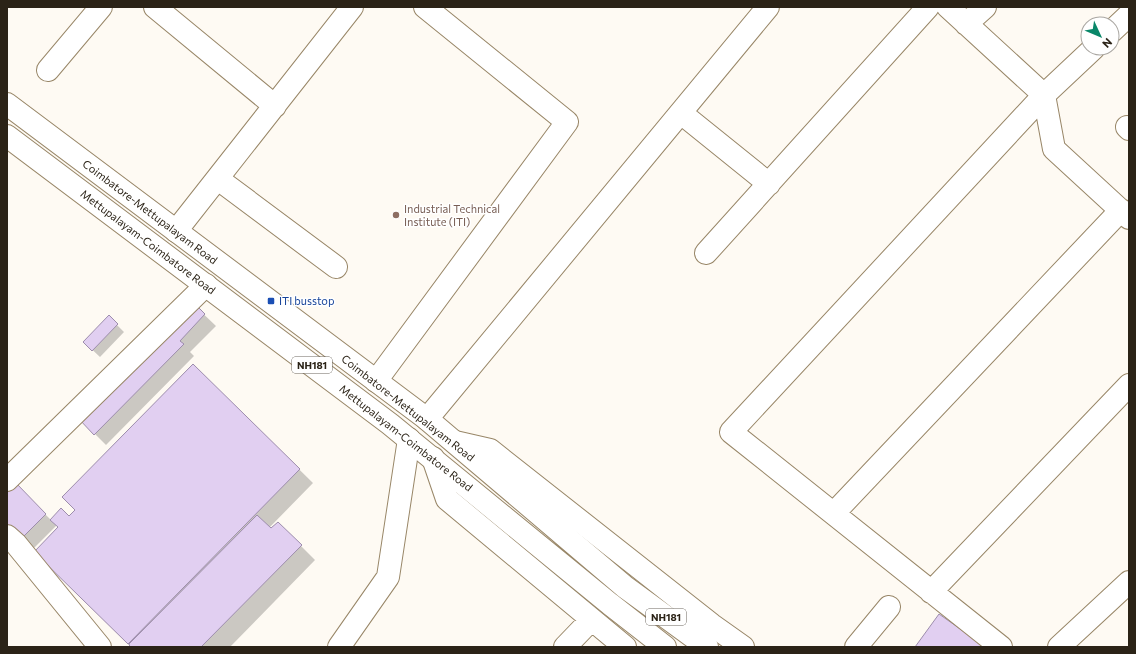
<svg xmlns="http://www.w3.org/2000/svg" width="1136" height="654" viewBox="0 0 1136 654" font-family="Commissioner,sans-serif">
<rect width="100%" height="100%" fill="#fefaf3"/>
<path fill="#0003" d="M 193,304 L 216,326 L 190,352 L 194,356 L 106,445 L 80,419 Z
M 109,317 L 124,332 L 100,357 L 84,342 Z
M 193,365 L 313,483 L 269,528 L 271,530 L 278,523 L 315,560 L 230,647 L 131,647 L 35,552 L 59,528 L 57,525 L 30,552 L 7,528 L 7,494 L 16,485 L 51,520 L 69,518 Z"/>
<path fill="#e1cff1" stroke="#9d8dac" d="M 193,302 L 205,314 L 180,341 L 184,344 L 94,435 L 79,419 Z
M 109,315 L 118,324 L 92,351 L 83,342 Z
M 193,364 L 300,469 L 128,644 L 34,552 L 58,527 L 50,520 L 61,508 L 69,516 L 75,510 L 62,497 Z
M 16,483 L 46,514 L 19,541 L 7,529 L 7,492 Z
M 257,515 L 271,528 L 278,522 L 302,545 L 201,647 L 130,647 L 129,644 Z
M 939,614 L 983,645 L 981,647 L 915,647 Z"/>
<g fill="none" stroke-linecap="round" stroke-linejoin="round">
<g stroke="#988667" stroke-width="24">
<path id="minor" d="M 155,7 L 275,106
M 948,7 L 1044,95 L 1054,149 L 1129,218
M 966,24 L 985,7
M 1112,31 L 1129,15
M 48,70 L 101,7
M 681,113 L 769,184
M 1127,127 L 1129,129
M 218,179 L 336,267
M 176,231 L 352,7
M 706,253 L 928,7
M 376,381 L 567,122 L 425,7
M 427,419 L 768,7
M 455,442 L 490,450 L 712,625 L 743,647
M 433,458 L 447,499 L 625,647
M 7,480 L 206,285
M 834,513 L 1121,210
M 7,536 L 16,544 L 100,647
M 931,592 L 1129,385
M 339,647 L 388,577 L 409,439
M 565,647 L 591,620
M 856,647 L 889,607
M 1001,647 L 731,432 L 1044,95 L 1094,48
M 1059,647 L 1129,582"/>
</g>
<g stroke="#988667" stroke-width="24">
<path id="highway" d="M 7,104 L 427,419 L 625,587 L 707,647
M 7,136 L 390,424 L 610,604 L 665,647"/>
</g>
<use href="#minor" stroke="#fff" stroke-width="22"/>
<use href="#highway" stroke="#fff" stroke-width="22"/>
</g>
<circle fill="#8d6e63" stroke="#fff" stroke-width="1.5" cx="396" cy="215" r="4"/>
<rect fill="#1a4fb4" stroke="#fff" stroke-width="1.5" x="267" y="297" width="8" height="8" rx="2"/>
<g text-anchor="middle" stroke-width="3" stroke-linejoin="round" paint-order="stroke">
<g fill="#fff" stroke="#6b655d" stroke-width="1">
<rect x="292" y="357" width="40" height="16" rx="3"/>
<rect x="646" y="609" width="40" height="16" rx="3"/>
</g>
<g font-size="10" font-weight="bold" fill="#2b2317">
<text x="312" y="369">NH181</text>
<text x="666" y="621">NH181</text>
</g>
<g font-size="11" fill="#785e54" stroke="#fff" text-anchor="start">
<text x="404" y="213">Industrial Technical<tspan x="404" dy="13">Institute (ITI)</tspan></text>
</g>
<g font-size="11" fill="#2b2317" stroke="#fff">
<text transform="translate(150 212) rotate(37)" y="4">Coimbatore-Mettupalayam Road</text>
<text transform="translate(148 242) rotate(37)" y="4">Mettupalayam-Coimbatore Road</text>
<text transform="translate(408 408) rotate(38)" y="4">Coimbatore-Mettupalayam Road</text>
<text transform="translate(406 438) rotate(38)" y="4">Mettupalayam-Coimbatore Road</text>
</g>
<g font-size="11" fill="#164399" stroke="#fff" text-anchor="start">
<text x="279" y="305">ITI busstop</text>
</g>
</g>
<rect width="1136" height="654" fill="none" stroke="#2b2317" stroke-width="16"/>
<g transform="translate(1100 36) rotate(134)"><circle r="19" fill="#ffffff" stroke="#aaa7a2"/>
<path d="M0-3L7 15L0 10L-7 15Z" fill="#098769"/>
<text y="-6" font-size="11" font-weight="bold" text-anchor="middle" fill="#2b2317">N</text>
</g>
</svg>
